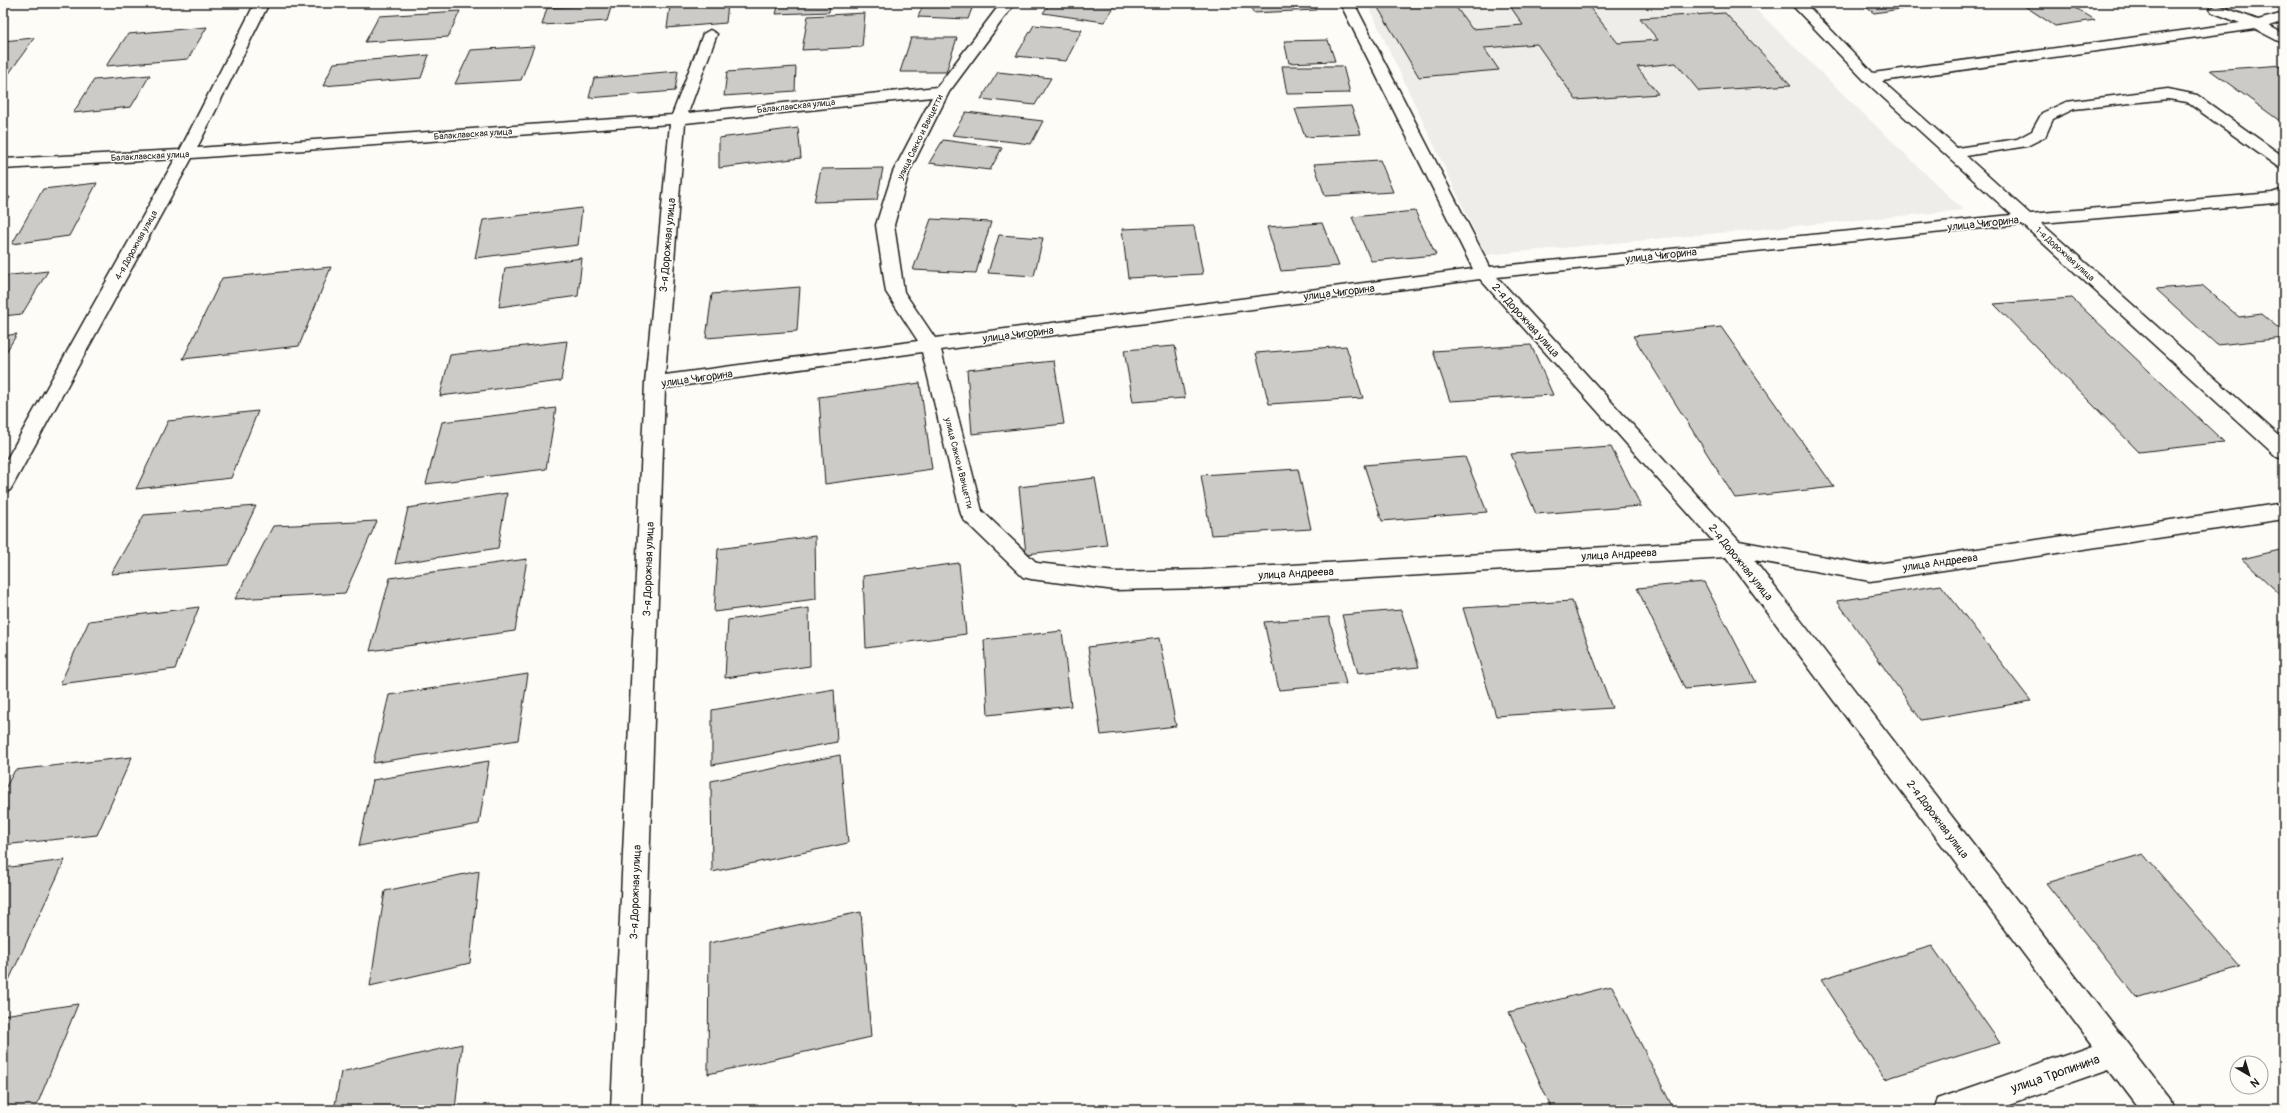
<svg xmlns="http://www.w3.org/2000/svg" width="2287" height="1113" viewBox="0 0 2287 1113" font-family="Pangolin,sans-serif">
<rect width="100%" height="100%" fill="#fdfcf7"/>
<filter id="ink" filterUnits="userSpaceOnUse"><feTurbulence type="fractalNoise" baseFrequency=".025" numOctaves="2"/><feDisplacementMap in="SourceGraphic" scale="8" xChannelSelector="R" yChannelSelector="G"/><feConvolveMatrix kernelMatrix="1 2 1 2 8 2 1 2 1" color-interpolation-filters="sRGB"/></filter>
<g filter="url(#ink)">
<path fill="#eeede9" d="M 1367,3 L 1749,3 L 1963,210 L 1486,255 Z"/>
<path fill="#cccbc8" stroke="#1c1c1c" d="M 710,3 L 728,3 L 726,23 L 667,28 L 670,6 Z
M 779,3 L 830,3 L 829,12 L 776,14 Z
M 924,3 L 974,3 L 968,19 L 918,17 Z
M 1050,3 L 1117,3 L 1104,22 L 1043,13 Z
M 1250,3 L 1313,3 L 1316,10 L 1253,13 Z
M 1410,3 L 1453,3 L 1472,29 L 1523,25 L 1508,3 L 1586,3 L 1618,43 L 1658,40 L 1640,18 L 1725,13 L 1791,85 L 1699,91 L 1676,63 L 1637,67 L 1658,94 L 1576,100 L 1537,44 L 1484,48 L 1499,70 L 1419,77 L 1377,6 Z
M 1860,3 L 1940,3 L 1874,13 Z
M 2020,3 L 2068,3 L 2095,20 L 2055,26 Z
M 612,4 L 607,21 L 542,25 L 547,8 Z
M 460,11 L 448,37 L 365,42 L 379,16 Z
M 865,13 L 862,47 L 802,50 L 808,16 Z
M 1034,25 L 1082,30 L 1066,61 L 1016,56 Z
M 207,27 L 188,59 L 106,66 L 128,34 Z
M 34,38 L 3,82 L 3,41 Z
M 911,38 L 957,38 L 946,72 L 900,72 Z
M 1328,40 L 1335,61 L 1289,63 L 1284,41 Z
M 534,46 L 521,80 L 455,84 L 471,50 Z
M 429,55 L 421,78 L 323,86 L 334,63 Z
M 2284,65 L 2284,124 L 2210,70 Z
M 1282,66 L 1343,66 L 1350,93 L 1287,94 Z
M 796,67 L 795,91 L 724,96 L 727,72 Z
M 678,71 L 675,91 L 589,98 L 594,78 Z
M 998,72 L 1051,78 L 1035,105 L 981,99 Z
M 150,75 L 131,107 L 73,113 L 94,80 Z
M 1351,106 L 1361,134 L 1305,137 L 1295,109 Z
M 966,112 L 1043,121 L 1031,144 L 952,135 Z
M 798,128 L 801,158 L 719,168 L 719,138 Z
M 943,140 L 1002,148 L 990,170 L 929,163 Z
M 1380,160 L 1393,192 L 1325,196 L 1314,164 Z
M 883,168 L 877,200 L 814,202 L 821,169 Z
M 97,183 L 69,236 L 12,244 L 43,189 Z
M 10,197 L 3,210 L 3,198 Z
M 582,208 L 578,245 L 475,258 L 483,220 Z
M 1415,211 L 1436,255 L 1371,261 L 1352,217 Z
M 931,219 L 991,222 L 976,273 L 913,270 Z
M 1322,223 L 1339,266 L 1281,271 L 1267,227 Z
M 1194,226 L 1203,274 L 1128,278 L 1122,229 Z
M 999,235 L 1043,238 L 1034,276 L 988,273 Z
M 582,258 L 578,296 L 499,307 L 505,268 Z
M 331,267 L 299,346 L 183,359 L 222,278 Z
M 48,271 L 22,314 L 3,316 L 3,276 Z
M 2202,285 L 2239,317 L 2262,314 L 2284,333 L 2284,338 L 2217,345 L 2156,289 Z
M 800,287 L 797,331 L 706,338 L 712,294 Z
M 2072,298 L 2224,442 L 2139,452 L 1994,304 Z
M 1721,327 L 1834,487 L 1735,498 L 1633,336 Z
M 17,334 L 3,357 L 3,336 Z
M 567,341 L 561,381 L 440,396 L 450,355 Z
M 1531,345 L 1553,395 L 1450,401 L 1433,351 Z
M 1175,346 L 1185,398 L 1133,402 L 1124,350 Z
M 1346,346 L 1363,398 L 1269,404 L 1256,353 Z
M 1054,361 L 1064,424 L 972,434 L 967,370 Z
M 920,383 L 932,469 L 825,484 L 819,397 Z
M 556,408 L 546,469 L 426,484 L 442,422 Z
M 258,411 L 231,478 L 136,489 L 168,421 Z
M 1611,447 L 1641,506 L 1536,514 L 1511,454 Z
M 1465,457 L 1487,512 L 1382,521 L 1364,465 Z
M 1298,469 L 1311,529 L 1211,535 L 1201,475 Z
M 1095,478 L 1107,545 L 1026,554 L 1019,487 Z
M 507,493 L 498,548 L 395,564 L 408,508 Z
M 256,506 L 228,565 L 111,574 L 144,515 Z
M 377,521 L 345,593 L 235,599 L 273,526 Z
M 815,536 L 816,599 L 714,612 L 718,549 Z
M 2284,549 L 2284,598 L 2242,559 Z
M 527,559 L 515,631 L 370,651 L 390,578 Z
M 959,563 L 966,634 L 866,648 L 863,576 Z
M 1704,582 L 1756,682 L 1685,689 L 1637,588 Z
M 1941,585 L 2031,701 L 1921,720 L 1837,601 Z
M 1572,601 L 1612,708 L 1496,716 L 1463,608 Z
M 199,607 L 175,669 L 60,684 L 89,621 Z
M 809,608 L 810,666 L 725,678 L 728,620 Z
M 1401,610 L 1419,667 L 1358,673 L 1342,615 Z
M 1329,617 L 1346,684 L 1279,690 L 1264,622 Z
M 1062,631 L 1071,706 L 988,715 L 984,640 Z
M 1159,638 L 1176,726 L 1101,735 L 1088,647 Z
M 528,674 L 518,740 L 373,763 L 389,695 Z
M 834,689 L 837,742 L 712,765 L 712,710 Z
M 840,755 L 848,843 L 712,872 L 711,781 Z
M 132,757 L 97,835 L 3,845 L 3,792 L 15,770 Z
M 489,761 L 479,824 L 359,846 L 373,780 Z
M 2143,854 L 2240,967 L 2137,998 L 2046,883 Z
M 65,860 L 9,980 L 3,981 L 3,868 Z
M 479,871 L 470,963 L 370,986 L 385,891 Z
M 861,912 L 871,1037 L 708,1074 L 709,943 Z
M 1932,946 L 2000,1043 L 1885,1079 L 1821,979 Z
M 1612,986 L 1674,1110 L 1552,1110 L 1509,1012 Z
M 78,1004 L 35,1110 L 3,1110 L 3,1015 Z
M 462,1044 L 455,1110 L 334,1110 L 341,1072 Z"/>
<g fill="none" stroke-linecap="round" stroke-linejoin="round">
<g stroke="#1c1c1c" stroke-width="3">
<path id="minor" d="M 255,3 L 269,3 L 197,148 L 672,115 L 703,34 L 710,30 L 717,34 L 688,113 L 937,87 L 1001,3 L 1015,3 L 949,92 L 909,172 L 894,225 L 904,292 L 935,338 L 1473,269 L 1340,3 L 1354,3 L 1490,267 L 2012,215 L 1865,81 L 1790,3 L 1805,3 L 1873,73 L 2240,23 L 2212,12 L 2210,9 L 2217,5 L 2258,20 L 2284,13 L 2284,21 L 2269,26 L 2284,34 L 2284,44 L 2255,29 L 1882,81 L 1957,148 L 2017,139 L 2032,131 L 2042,113 L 2066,102 L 2168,89 L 2197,95 L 2284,157 L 2284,169 L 2278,167 L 2187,102 L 2168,99 L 2074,109 L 2053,119 L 2045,137 L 2027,146 L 1966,156 L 2030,214 L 2272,193 L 2284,189 L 2284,200 L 2275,203 L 2041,223 L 2284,440 L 2284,459 L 2277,457 L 2022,224 L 1497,277 L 1739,541 L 1870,565 L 2284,503 L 2284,519 L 1870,581 L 1754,560 L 2170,1099 L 2174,1110 L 2140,1110 L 2109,1069 L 1992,1110 L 1934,1110 L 1938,1099 L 1949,1095 L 2092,1045 L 1726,557 L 1203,588 L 1115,590 L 1031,579 L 1023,577 L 964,520 L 961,514 L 922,352 L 665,388 L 641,1110 L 611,1110 L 645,383 L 670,124 L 192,158 L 13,485 L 10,490 L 3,493 L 3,466 L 175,159 L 3,169 L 3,159 L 180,150 ZM 932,97 L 893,172 L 876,225 L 886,292 L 918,341 L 665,375 L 685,123 ZM 1480,279 L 1713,541 L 1203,570 L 1115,572 L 1037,563 L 982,511 L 941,350 Z"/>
</g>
<use href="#minor" fill="#fdfcf7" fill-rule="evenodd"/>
</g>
</g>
<g text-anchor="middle" stroke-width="3" stroke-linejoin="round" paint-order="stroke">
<g font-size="9" fill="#1c1c1c" stroke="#fdfcf7">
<text transform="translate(796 106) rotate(-6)" y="3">Балаклавская улица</text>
<text transform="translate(473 134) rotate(-4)" y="3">Балаклавская улица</text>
<text transform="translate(920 137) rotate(-64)" y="3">улица Сакко и Ванцетти</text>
<text transform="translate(150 156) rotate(-3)" y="3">Балаклавская улица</text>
<text transform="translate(136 245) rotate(-61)" y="3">4-я Дорожная улица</text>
<text transform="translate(2065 254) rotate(42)" y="3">1-я Дорожная улица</text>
<text transform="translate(959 463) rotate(76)" y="3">улица Сакко и Ванцетти</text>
</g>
<g font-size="11" fill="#1c1c1c" stroke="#fdfcf7">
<text transform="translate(1983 223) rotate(-6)" y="4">улица Чигорина</text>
<text transform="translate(667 245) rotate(-85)" y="4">3-я Дорожная улица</text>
<text transform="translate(1661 255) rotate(-6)" y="4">улица Чигорина</text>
<text transform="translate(1339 292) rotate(-7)" y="4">улица Чигорина</text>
<text transform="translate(1526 320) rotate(48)" y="4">2-я Дорожная улица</text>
<text transform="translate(1018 334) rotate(-7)" y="4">улица Чигорина</text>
<text transform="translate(697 378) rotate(-8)" y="4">улица Чигорина</text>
<text transform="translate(1619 554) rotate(-3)" y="4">улица Андреева</text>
<text transform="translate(1741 562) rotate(51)" y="4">2-я Дорожная улица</text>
<text transform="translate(1940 562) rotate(-8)" y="4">улица Андреева</text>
<text transform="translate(648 569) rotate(-88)" y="4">3-я Дорожная улица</text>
<text transform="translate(1296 573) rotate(-3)" y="4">улица Андреева</text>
<text transform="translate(1938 819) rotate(53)" y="4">2-я Дорожная улица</text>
<text transform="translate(635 892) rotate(-88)" y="4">3-я Дорожная улица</text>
</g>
<g font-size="13" fill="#1c1c1c" stroke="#fdfcf7">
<text transform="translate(2055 1073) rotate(-19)" y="5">улица Тропинина</text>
</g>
</g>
<rect width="2287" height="1113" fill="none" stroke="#fdfcf7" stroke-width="16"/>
<rect x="8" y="8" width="2271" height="1097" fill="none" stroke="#1c1c1c" stroke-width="1.5" filter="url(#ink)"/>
<g transform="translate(2249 1075) rotate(142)"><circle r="19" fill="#fdfcf7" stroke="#a3a29f"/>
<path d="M0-3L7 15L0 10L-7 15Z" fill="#1c1c1c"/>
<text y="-6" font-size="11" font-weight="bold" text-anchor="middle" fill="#1c1c1c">N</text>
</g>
</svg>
